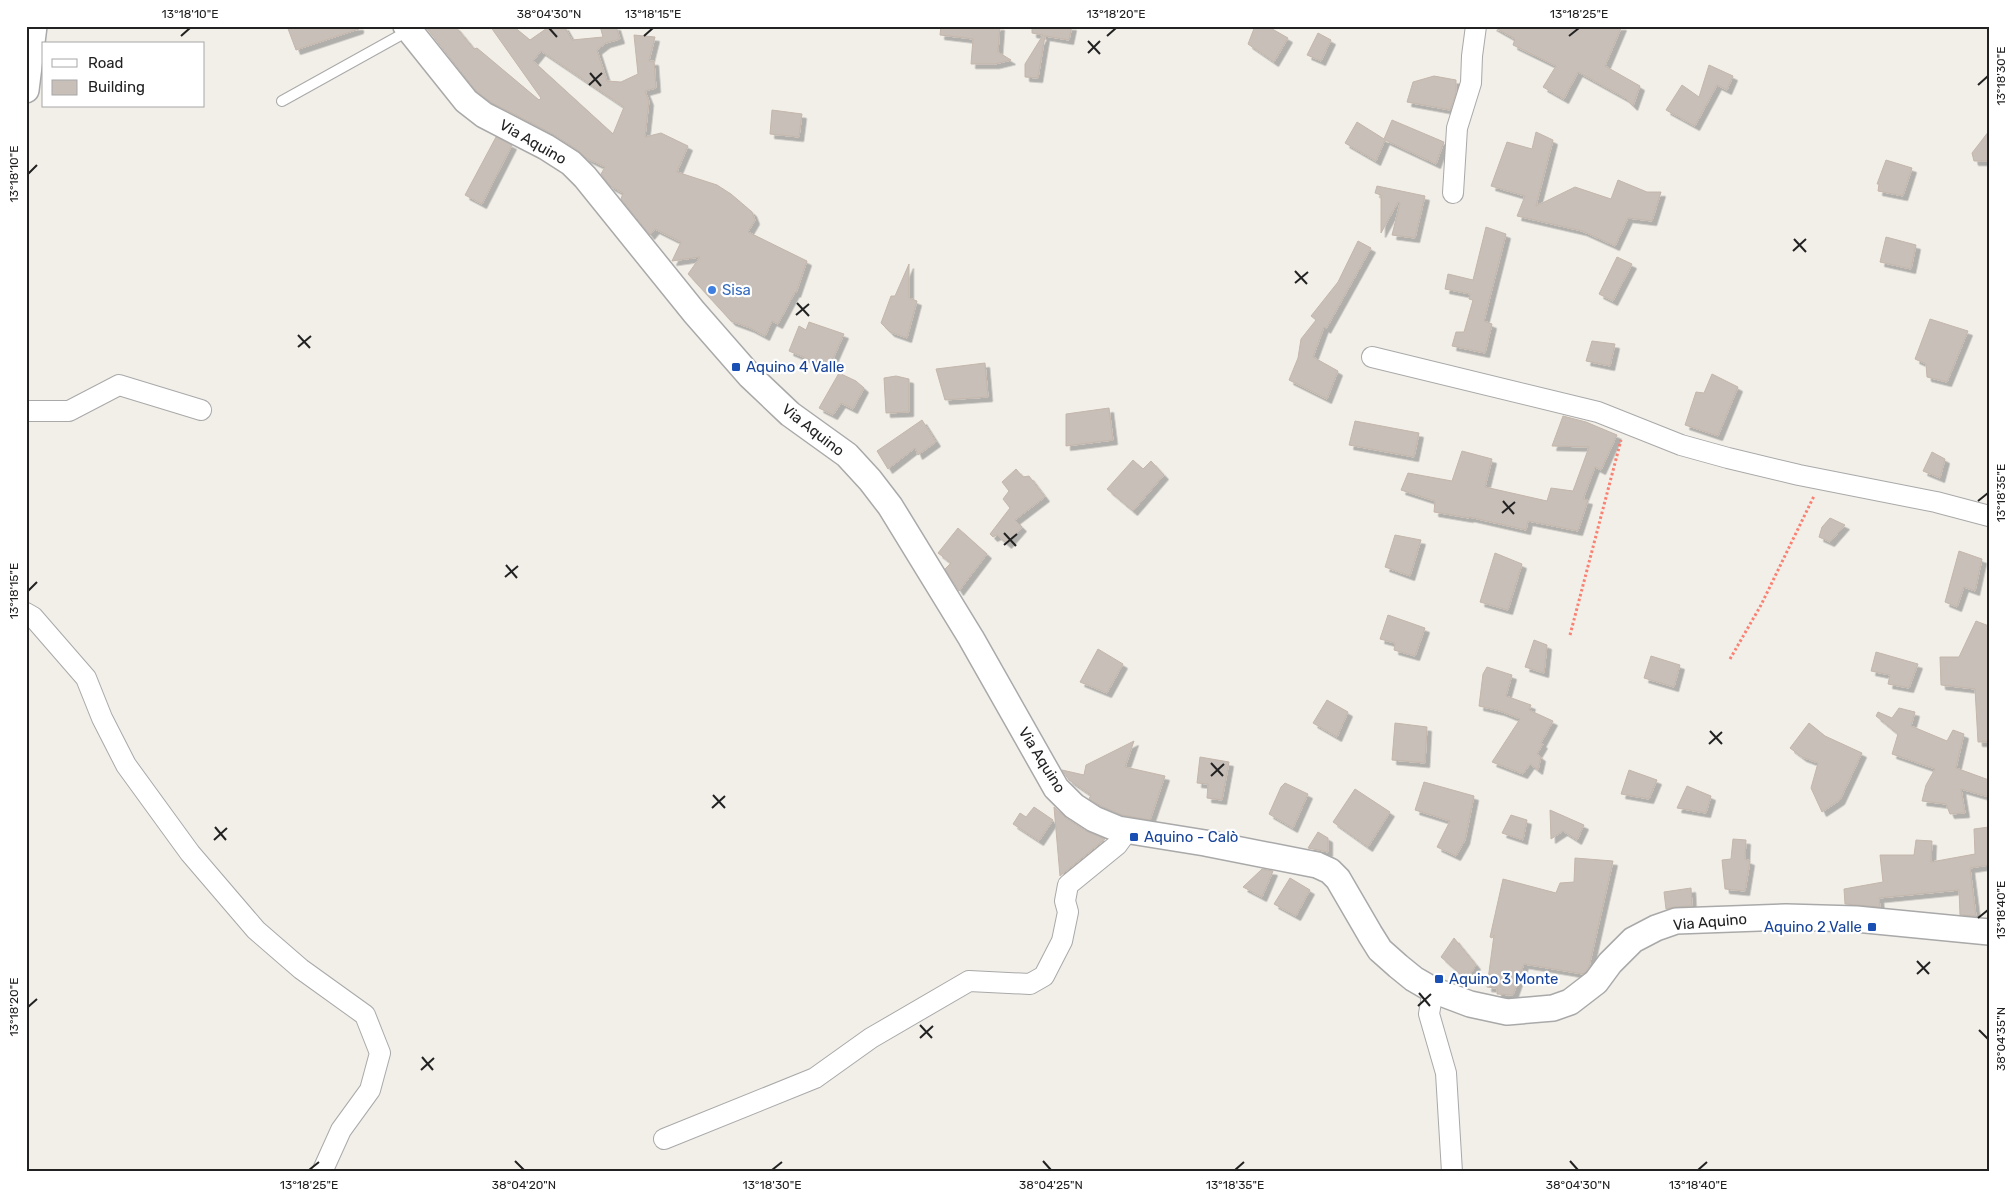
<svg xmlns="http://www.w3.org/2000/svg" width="2015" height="1198" viewBox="0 0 2015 1198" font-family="Rubik,sans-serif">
<defs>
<filter id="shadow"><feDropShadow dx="4.5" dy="4.5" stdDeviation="0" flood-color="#0004"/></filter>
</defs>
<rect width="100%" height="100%" fill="#f2efe9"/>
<path fill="#c7bfb8" stroke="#c4b6ab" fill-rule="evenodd" filter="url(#shadow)" d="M 287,26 L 359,26 L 359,29 L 296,50 Z
M 425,26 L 455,26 L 474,49 L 477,48 L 539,100 L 541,98 L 490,26 L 513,26 L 530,40 L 550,26 L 564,26 L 572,40 L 603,37 L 600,26 L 616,26 L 620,39 L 606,43 L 597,50 L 607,81 L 621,82 L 638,74 L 634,35 L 655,37 L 649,61 L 654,61 L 656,88 L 645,91 L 649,101 L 645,137 L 661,133 L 688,146 L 677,172 L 717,185 L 731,194 L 752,212 L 755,220 L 748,232 L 807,261 L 796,293 L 795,292 L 778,324 L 772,321 L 765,336 L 750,328 L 731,321 L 688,274 L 700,257 L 672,261 L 681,242 L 655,229 L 650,235 L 621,199 L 623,193 L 610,186 L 601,174 L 605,167 L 586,158 L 579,151 L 553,134 L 492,103 L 476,91 ZM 541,51 L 624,107 L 613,134 L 533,61 Z
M 941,26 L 1000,26 L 998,52 L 1011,60 L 995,64 L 971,64 L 973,39 L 940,35 Z
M 1032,26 L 1072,26 L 1069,40 L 1045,36 L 1038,78 L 1025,77 L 1025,64 L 1043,35 L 1032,33 Z
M 1255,26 L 1267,26 L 1288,38 L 1274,62 L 1248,44 Z
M 1492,26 L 1622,26 L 1605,66 L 1640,86 L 1633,106 L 1625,98 L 1578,72 L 1564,99 L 1543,87 L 1556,66 L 1513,45 L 1515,39 Z
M 1318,33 L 1331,40 L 1321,61 L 1307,55 Z
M 1709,65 L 1733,76 L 1727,90 L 1717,85 L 1695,126 L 1666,110 L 1682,85 L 1699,97 Z
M 1434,76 L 1456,80 L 1456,93 L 1450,110 L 1407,102 L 1413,82 Z
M 772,110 L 802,114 L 799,137 L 770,134 Z
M 1392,120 L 1444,142 L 1436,164 L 1385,140 L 1376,161 L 1345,143 L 1357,122 L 1384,139 Z
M 1989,131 L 1989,161 L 1974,161 L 1972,153 Z
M 1536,132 L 1553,140 L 1536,206 L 1575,187 L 1611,199 L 1618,180 L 1647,192 L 1661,192 L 1652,221 L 1628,218 L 1615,246 L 1582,231 L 1517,216 L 1525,196 L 1491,186 L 1507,142 L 1532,149 Z
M 496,137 L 512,145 L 482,204 L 465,195 Z
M 1886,160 L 1912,168 L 1903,196 L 1878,191 L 1879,184 L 1877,184 Z
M 1377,186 L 1425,196 L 1415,238 L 1392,235 L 1400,203 L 1398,202 L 1381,233 L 1381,195 L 1375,193 Z
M 1486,227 L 1506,234 L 1484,321 L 1492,324 L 1485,353 L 1452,346 L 1456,332 L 1464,332 L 1473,300 L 1469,299 L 1470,294 L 1445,289 L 1448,274 L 1473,280 Z
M 1886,237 L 1916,245 L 1911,269 L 1880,262 Z
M 1358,241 L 1371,248 L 1326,329 L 1324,327 L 1313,357 L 1338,371 L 1327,399 L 1289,380 L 1298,358 L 1301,339 L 1316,320 L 1311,316 L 1338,282 Z
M 1617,257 L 1632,264 L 1613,301 L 1599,294 Z
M 909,264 L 909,298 L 917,301 L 907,338 L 890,332 L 881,323 L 891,296 L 895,296 Z
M 1930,319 L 1968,331 L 1947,382 L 1927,377 L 1926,364 L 1915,359 Z
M 809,322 L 844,334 L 829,368 L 789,351 L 799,326 L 806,330 Z
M 1592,341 L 1615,344 L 1610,366 L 1586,361 Z
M 985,363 L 988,397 L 945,400 L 936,369 Z
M 839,373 L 856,381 L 864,388 L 853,409 L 841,403 L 833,415 L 819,408 Z
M 1712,374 L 1738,387 L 1718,436 L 1685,425 L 1696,392 L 1704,393 Z
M 896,376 L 909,379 L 909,412 L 886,413 L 884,378 Z
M 1109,408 L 1113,440 L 1066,446 L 1066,414 Z
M 1563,416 L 1586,422 L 1617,435 L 1601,470 L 1595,467 L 1583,499 L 1588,500 L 1578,531 L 1528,521 L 1526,530 L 1469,517 L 1469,518 L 1434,512 L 1435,501 L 1401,490 L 1408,473 L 1452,481 L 1462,451 L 1492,459 L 1485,487 L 1547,501 L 1551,488 L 1573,491 L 1589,447 L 1552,446 Z
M 922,420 L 936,442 L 918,455 L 915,448 L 888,469 L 877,451 Z
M 1355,421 L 1419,433 L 1414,457 L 1349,445 Z
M 1932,452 L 1945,459 L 1940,478 L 1923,471 Z
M 1133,460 L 1143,469 L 1151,461 L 1164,475 L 1133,511 L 1107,489 Z
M 1016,469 L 1023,477 L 1029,476 L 1045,497 L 1015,520 L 1022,527 L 1007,544 L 997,535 L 993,537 L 990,534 L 1010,508 L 1003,499 L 1009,491 L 1002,482 Z
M 1830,518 L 1845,525 L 1830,542 L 1819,537 L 1822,527 Z
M 958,528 L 987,554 L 959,591 L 945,569 L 951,563 L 938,553 Z
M 1395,535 L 1421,540 L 1410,576 L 1385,567 Z
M 1959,551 L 1982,559 L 1975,591 L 1964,587 L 1957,607 L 1945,602 Z
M 1495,553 L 1522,564 L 1508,610 L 1480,602 Z
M 1388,615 L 1425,628 L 1415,656 L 1394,650 L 1395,643 L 1380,639 Z
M 1976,621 L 1989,626 L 1989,742 L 1978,742 L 1975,689 L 1941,685 L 1940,657 L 1959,657 Z
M 1534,640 L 1547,645 L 1544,673 L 1525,667 Z
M 1098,649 L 1123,664 L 1107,693 L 1080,682 Z
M 1876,652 L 1918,664 L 1909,688 L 1888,684 L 1890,675 L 1871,671 Z
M 1651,656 L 1680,665 L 1674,687 L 1644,678 Z
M 1487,667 L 1512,675 L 1506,696 L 1531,705 L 1529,710 L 1553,721 L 1541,743 L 1543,744 L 1537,754 L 1541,757 L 1538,770 L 1530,764 L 1523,774 L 1492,762 L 1520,719 L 1500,711 L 1479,706 L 1483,674 Z
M 1327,700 L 1348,712 L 1337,737 L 1313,723 Z
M 1899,708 L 1915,712 L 1911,726 L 1947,741 L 1953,730 L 1964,734 L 1956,768 L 1989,780 L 1989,797 L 1961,789 L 1965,813 L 1950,814 L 1946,804 L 1922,801 L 1926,785 L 1935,769 L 1892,754 L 1898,734 L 1876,716 L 1878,712 L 1892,718 Z
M 1395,723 L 1427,727 L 1425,763 L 1392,760 Z
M 1809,723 L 1825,736 L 1862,753 L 1840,800 L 1822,812 L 1811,788 L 1818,763 L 1802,757 L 1790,748 Z
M 1134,741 L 1125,767 L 1165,776 L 1150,820 L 1122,815 L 1101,806 L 1089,799 L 1091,795 L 1069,780 L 1062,770 L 1084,775 L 1086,765 Z
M 1200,757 L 1229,762 L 1222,800 L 1207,798 L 1208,784 L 1197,783 Z
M 1629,770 L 1657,780 L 1649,799 L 1621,794 Z
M 1424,782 L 1474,796 L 1465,840 L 1456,856 L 1437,847 L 1450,821 L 1415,810 Z
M 1285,783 L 1308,794 L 1293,828 L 1269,814 L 1281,787 Z
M 1687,786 L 1711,796 L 1706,813 L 1677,808 Z
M 1355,789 L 1390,812 L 1368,847 L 1333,822 Z
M 1034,807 L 1053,820 L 1039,841 L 1013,824 L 1020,813 L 1026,817 Z
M 1054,807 L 1066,818 L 1086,831 L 1105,839 L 1060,876 Z
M 1550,810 L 1584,825 L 1577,840 L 1563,831 L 1551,839 Z
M 1511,815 L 1527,820 L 1523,840 L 1502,833 Z
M 1989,827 L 1989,865 L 1970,868 L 1976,916 L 1960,915 L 1959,890 L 1879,898 L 1880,907 L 1845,904 L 1844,889 L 1883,882 L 1880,855 L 1914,855 L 1916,840 L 1932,841 L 1931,862 L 1975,854 L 1974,829 Z
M 1318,832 L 1328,838 L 1328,852 L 1308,848 Z
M 1733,839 L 1746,840 L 1745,859 L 1750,861 L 1745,891 L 1725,889 L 1722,860 L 1731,859 Z
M 1575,858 L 1613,861 L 1589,967 L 1583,974 L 1524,964 L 1513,995 L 1497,994 L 1497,988 L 1487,987 L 1494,935 L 1492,938 L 1490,937 L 1503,879 L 1556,893 L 1560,883 L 1574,882 Z
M 1262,869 L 1273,871 L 1262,897 L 1243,887 Z
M 1290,878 L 1310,890 L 1296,916 L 1274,904 Z
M 1691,888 L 1692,906 L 1675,907 L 1666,909 L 1664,892 Z
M 1454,938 L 1476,965 L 1467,980 L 1441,957 Z"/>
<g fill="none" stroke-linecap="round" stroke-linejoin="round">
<g stroke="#a9a9a9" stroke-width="12">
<path id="service" d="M 282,101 L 408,31"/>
</g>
<g stroke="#a9a9a9" stroke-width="22">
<path id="minor" d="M 1453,193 L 1457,128 L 1471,83 L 1472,56 L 1476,26
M 1372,357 L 1598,412 L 1681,445 L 1728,458 L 1799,475 L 1936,502 L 1989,516
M 26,411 L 69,411 L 119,385 L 201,410
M 26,613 L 33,617 L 86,678 L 102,718 L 126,765 L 190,853 L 256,930 L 301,969 L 365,1015 L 380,1053 L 370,1090 L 341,1130 L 322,1172
M 1433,990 L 1429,1014 L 1446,1073 L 1452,1172
M 664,1139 L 815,1078 L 871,1038 L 969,981 L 1030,984 L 1044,976 L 1062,941 L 1068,912 L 1065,901 L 1068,885 L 1117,845 L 1128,830"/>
</g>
<g stroke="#a9a9a9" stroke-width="28">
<path id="tertiary" d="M 406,26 L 466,101 L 484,115 L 546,147 L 571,163 L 585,177 L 694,312 L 750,376 L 790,414 L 847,455 L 870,480 L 890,506 L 971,638 L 1056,788 L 1074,806 L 1094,819 L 1118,829 L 1205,843 L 1317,865 L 1330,871 L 1338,879 L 1370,934 L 1380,950 L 1398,966 L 1414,979 L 1433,990 L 1470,1004 L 1507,1012 L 1553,1008 L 1570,1002 L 1596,982 L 1610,963 L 1633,940 L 1656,928 L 1676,921 L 1786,917 L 1856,919 L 1989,932
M 26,90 L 34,26"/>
</g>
<path stroke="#fa8072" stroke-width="3" stroke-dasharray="2.5 2.5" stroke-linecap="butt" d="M 1570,635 L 1621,440
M 1730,659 L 1761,605 L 1814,496"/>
<use href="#service" stroke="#fff" stroke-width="10"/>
<use href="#minor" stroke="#fff" stroke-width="20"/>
<use href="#tertiary" stroke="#fff" stroke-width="25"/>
</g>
<path fill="none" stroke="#222" stroke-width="2" d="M 549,28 L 557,37M 181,36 L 190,28M 644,36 L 653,28M 1107,36 L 1116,28M 1569,36 L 1579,28M 1088,41 L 1100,54M 1088,53 L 1100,41M 590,73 L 601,86M 589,85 L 602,73M 1978,85 L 1988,76M 28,174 L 37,165M 1794,239 L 1806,252M 1793,251 L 1806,239M 1295,271 L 1307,284M 1295,283 L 1308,272M 797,303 L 809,316M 796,315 L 809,304M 298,335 L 310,348M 298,347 L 311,336M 1503,501 L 1514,514M 1978,501 L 1988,493M 1502,513 L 1515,502M 1004,533 L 1016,546M 1004,545 L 1017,534M 506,565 L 517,578M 505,577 L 518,566M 28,591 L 37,582M 1710,731 L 1722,744M 1709,744 L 1722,732M 1211,763 L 1223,776M 1211,776 L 1224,764M 713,795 L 725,808M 712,808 L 725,796M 215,827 L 226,840M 214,840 L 227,828M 1978,918 L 1988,910M 1917,961 L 1929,974M 1917,974 L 1930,962M 1419,993 L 1430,1006M 1418,1006 L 1431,994M 28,1007 L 37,999M 920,1025 L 932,1038M 1979,1030 L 1988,1039M 920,1038 L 933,1026M 422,1057 L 433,1070M 421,1070 L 434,1058M 515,1161 L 524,1170M 1043,1161 L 1051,1170M 1570,1161 L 1578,1170M 309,1170 L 319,1162M 772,1170 L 782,1162M 1235,1170 L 1244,1162M 1698,1170 L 1707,1162"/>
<circle fill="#3f7fe0" stroke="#fff" stroke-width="2" cx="712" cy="290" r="5"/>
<g fill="#1a4fb4" stroke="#fff" stroke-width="2">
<rect x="731" y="362" width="10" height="10" rx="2.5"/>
<rect x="1129" y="832" width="10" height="10" rx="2.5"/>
<rect x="1867" y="922" width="10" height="10" rx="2.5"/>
<rect x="1434" y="974" width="10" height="10" rx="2.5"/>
</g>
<g text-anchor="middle" stroke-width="4.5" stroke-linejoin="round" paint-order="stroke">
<g font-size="15" fill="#222" stroke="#fff">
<text transform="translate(533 142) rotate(30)" y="5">Via Aquino</text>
<text transform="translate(813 430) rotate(38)" y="5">Via Aquino</text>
<text transform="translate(1042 760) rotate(58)" y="5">Via Aquino</text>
<text transform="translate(1710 922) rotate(-5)" y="5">Via Aquino</text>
</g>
<g font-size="15" fill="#366cbe" stroke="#fff" text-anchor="start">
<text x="722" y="295">Sisa</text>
</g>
<g font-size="15" fill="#164399" stroke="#fff" text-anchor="start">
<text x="746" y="372">Aquino 4 Valle</text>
<text x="1144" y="842">Aquino - Calò</text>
<text x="1862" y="932" text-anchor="end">Aquino 2 Valle</text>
<text x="1449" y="984">Aquino 3 Monte</text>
</g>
</g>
<rect width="2015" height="1198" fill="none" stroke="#ffffff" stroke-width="55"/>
<rect x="42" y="42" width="162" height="65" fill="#ffffff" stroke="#a7a7a7"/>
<rect x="52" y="59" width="25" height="8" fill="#ffffff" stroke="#a7a7a7"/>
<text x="88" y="68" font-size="15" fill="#222222">Road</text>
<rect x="52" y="80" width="25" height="15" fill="#c7bfb8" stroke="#a7a7a7"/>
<text x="88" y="92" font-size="15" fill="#222222">Building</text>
<rect x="28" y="28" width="1960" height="1142" fill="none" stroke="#222" stroke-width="2"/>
<g font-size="12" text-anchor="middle" fill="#222">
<text x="190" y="18">13°18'10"E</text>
<text x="549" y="18">38°04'30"N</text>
<text x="653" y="18">13°18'15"E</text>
<text x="1116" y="18">13°18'20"E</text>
<text x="1579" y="18">13°18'25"E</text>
<text transform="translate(2001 76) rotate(-90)" y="4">13°18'30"E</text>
<text transform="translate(14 174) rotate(-90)" y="4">13°18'10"E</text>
<text transform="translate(2001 493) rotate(-90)" y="4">13°18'35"E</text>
<text transform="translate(14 591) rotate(-90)" y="4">13°18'15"E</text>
<text transform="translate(2001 910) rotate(-90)" y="4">13°18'40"E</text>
<text transform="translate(14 1007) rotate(-90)" y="4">13°18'20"E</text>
<text transform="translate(2001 1039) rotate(-90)" y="4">38°04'35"N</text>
<text x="309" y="1189">13°18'25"E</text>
<text x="524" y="1189">38°04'20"N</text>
<text x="772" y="1189">13°18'30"E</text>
<text x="1051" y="1189">38°04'25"N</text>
<text x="1235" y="1189">13°18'35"E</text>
<text x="1578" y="1189">38°04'30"N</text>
<text x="1698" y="1189">13°18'40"E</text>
</g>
</svg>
